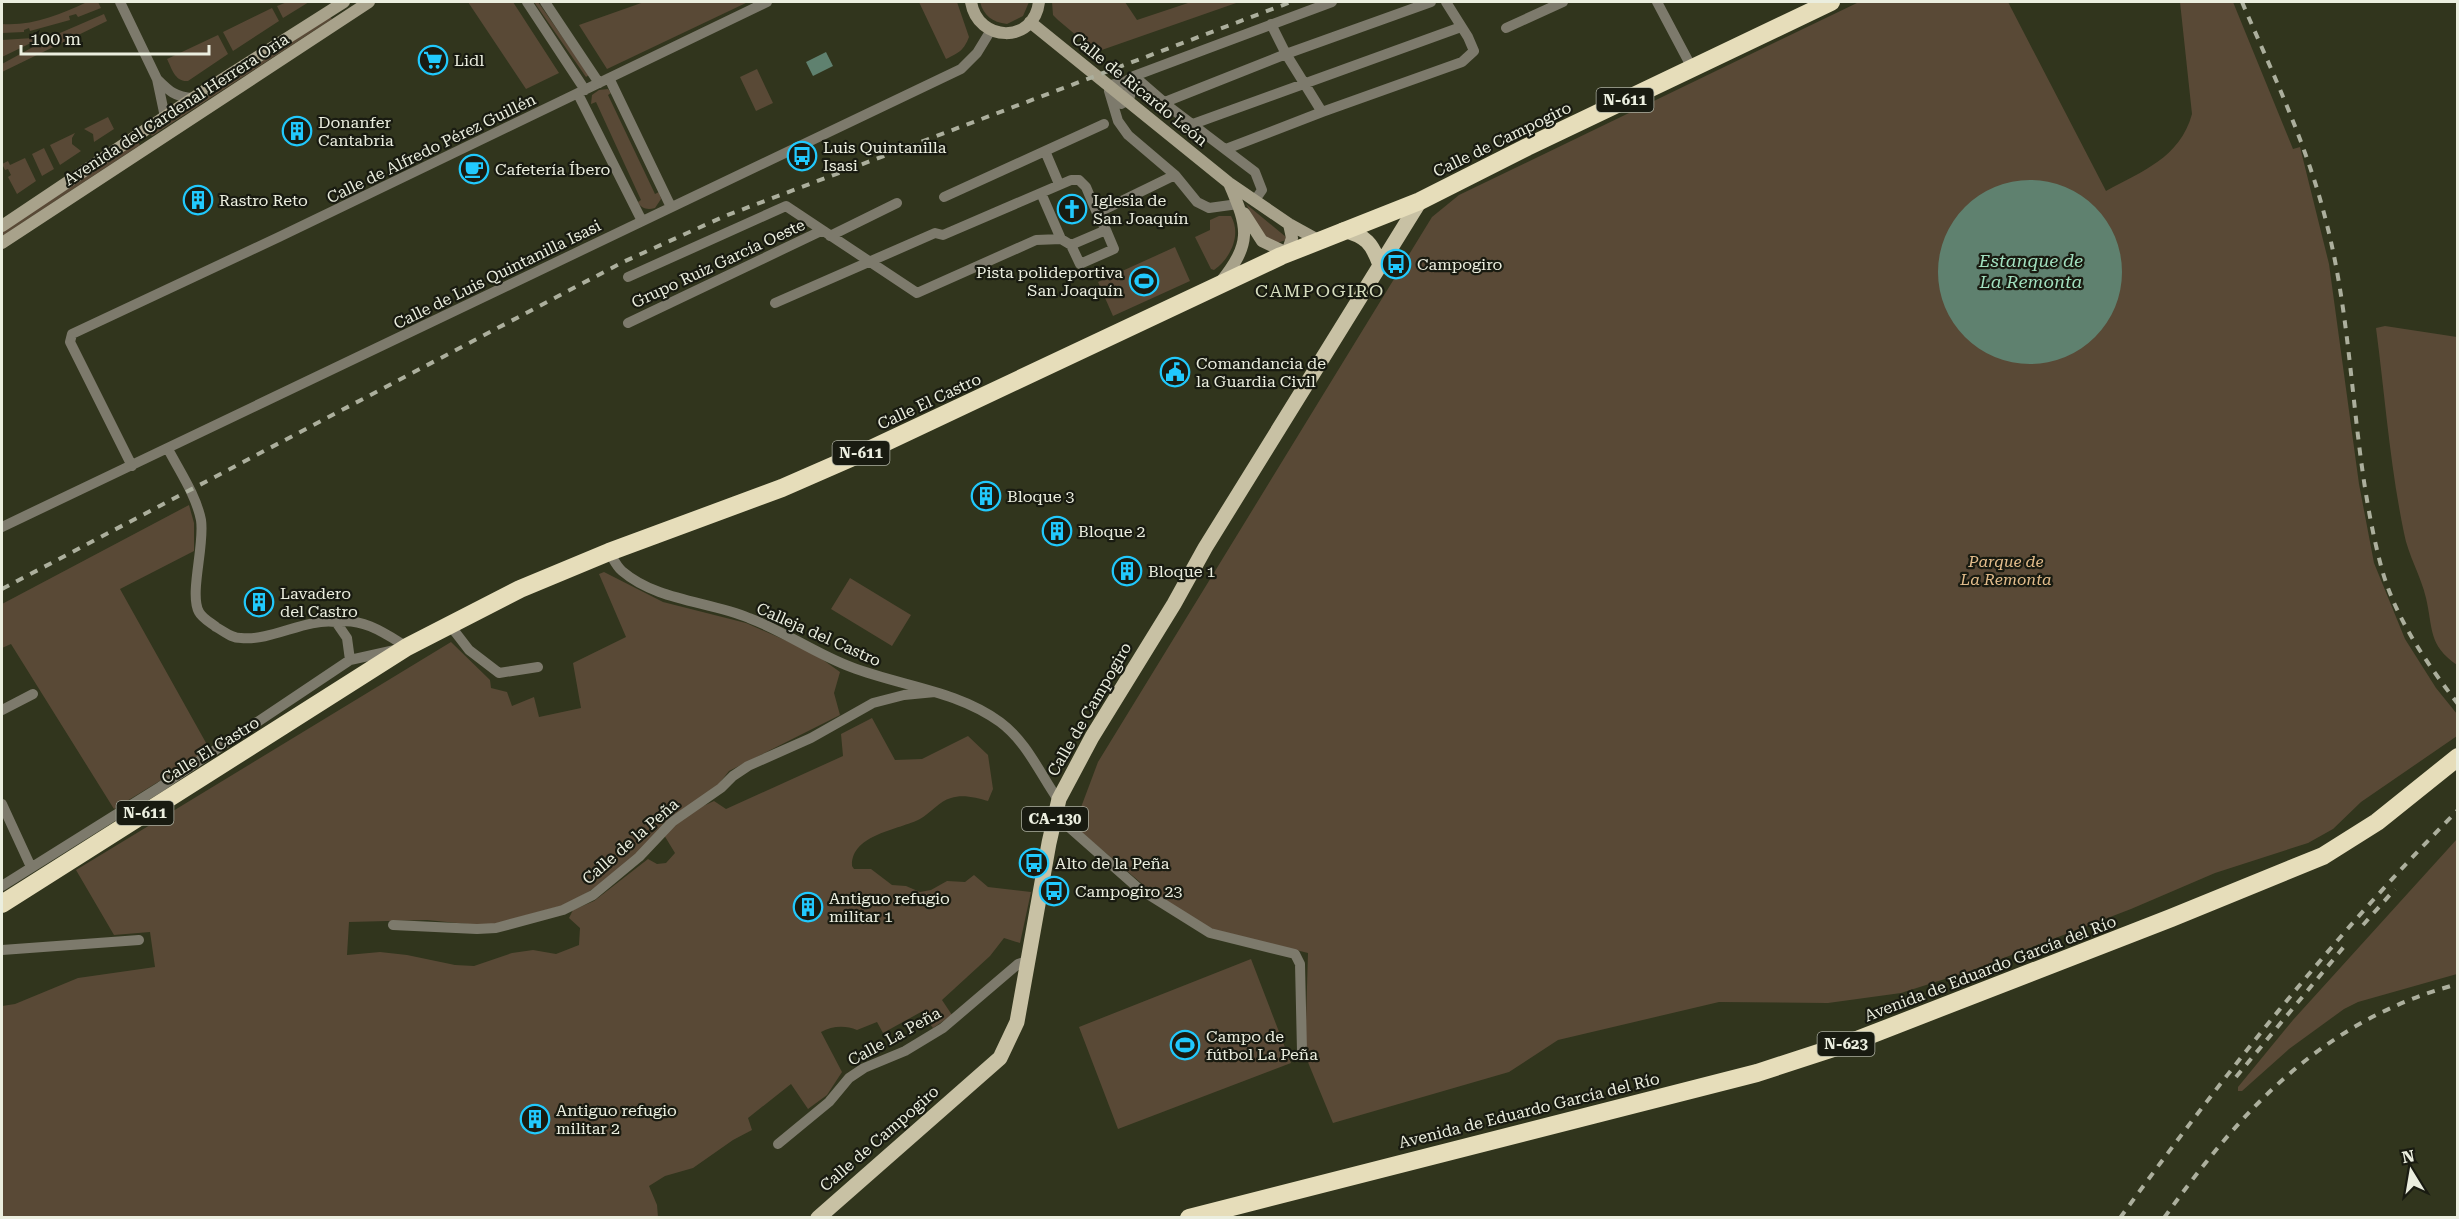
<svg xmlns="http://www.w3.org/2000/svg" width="2459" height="1219" viewBox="0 0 2459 1219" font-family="'Roboto Serif',serif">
<rect width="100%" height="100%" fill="#31351d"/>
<path fill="#594936" d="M 87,2 L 98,2 L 101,8 L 78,17 L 76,14 L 69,16 L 70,20 L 30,31 L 29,28 L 24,30 L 24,32 L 2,33 L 2,24 C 33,26 59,15 87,2 Z
M 287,2 L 309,2 L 283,18 L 277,6 Z
M 468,2 L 513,2 L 559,73 L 526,89 Z
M 534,2 L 538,2 L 589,75 L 586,77 Z
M 644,2 L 748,2 L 607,69 L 579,25 Z
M 919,2 L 957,2 L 969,37 C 964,50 959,53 946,59 Z
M 980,2 L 1029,2 L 1023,16 L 1007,24 C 992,22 984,16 980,2 Z
M 1052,2 L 1125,2 L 1137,20 L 1191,2 L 1239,2 L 1096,52 L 1058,20 L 1053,15 Z
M 1859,2 L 2008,2 L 2106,191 C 2142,171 2180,158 2192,114 L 2180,2 L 2233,2 L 2293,149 L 2300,147 L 2329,264 L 2359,484 L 2374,563 L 2405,639 L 2436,688 L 2457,714 L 2457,736 L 2361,802 L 2333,829 L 2308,843 L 2215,873 L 2131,909 L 1970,971 L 1901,993 L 1828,1003 L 1719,1002 L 1558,1040 L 1509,1072 L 1333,1123 L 1305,1055 L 1308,953 L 1211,929 L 1154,894 L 1074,826 L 1098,762 L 1432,217 L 1459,195 Z
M 272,8 L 279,21 L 233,51 L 223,32 Z
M 104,14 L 107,21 L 2,72 L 2,64 L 53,36 Z
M 330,17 L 332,19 L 152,136 L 150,134 Z
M 218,35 L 228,54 L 188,81 C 175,82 172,69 167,59 Z
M 33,38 L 33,42 L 2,57 L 2,40 Z
M 757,69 L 773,103 L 756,111 L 740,77 Z
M 608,89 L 611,93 L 608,95 L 655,194 L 659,192 L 661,199 L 655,208 C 648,210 641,209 638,202 L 641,200 L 596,102 L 591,104 L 592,95 L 599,90 Z
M 108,117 L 114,129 L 94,142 L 93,134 L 84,129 Z
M 75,133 L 72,138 L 72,144 L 81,151 L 60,165 L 50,145 Z
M 138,142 L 140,145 L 2,236 L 2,231 Z
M 44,148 L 54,169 L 42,176 L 32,154 Z
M 25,158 L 36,181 L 17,194 L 8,177 L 11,175 L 8,169 L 5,170 L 2,164 L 8,161 L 10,165 Z
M 1246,204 L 1286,237 L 1286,240 L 1277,243 L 1263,235 Z
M 1219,216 L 1231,216 C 1242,235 1230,259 1214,270 L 1211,269 L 1195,237 L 1210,230 L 1210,220 Z
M 1175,247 L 1190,281 L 1113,316 L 1098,282 Z
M 2385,326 L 2457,337 L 2457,665 C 2428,645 2433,628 2426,598 C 2421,576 2408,555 2404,533 C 2390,466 2385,396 2376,328 Z
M 189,505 L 194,523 L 194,551 L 120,589 L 210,750 L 114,809 L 11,644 L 2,648 L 2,604 Z
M 604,572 L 663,602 L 746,623 L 812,652 L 840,672 L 834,693 L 840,715 L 729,771 L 718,785 L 639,853 L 598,886 L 568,904 L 487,926 L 427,920 L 349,922 L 347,955 L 380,952 L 407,955 L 455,965 L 474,966 L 512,953 L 533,950 L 556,954 L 579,945 L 580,928 L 569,918 L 573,910 L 594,901 L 648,859 L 657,864 L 666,863 L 675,853 L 664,835 L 684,815 L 714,801 L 726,809 L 843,756 L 841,734 L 872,718 L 895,760 L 922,759 L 968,736 L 988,755 L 993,789 L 988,801 C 977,798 963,794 951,798 C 939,801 931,813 920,819 C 899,830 851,834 852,866 L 854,869 L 871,869 L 892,885 L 906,886 L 920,892 L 931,890 L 947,881 L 965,882 L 974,875 L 988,887 L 1031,892 L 1020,943 L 1004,938 L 990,956 L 942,1000 L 952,1015 L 933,1028 L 921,1012 L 883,1033 L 877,1022 L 857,1030 C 845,1025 832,1026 821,1032 L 842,1072 L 827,1095 L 808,1109 L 791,1084 L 748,1118 L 752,1130 L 733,1140 L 693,1168 L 665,1176 L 649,1186 L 657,1205 L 658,1217 L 2,1217 L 2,1006 L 15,1004 L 78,978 L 155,967 L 150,932 L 114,935 L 76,870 L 451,642 L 490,680 L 491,688 L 507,692 L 512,706 L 534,697 L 539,717 L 581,708 L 573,663 L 626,637 L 599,574 Z
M 850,578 L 911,615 L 892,646 L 831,609 Z
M 2457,839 L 2457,974 L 2358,1002 L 2344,1009 L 2289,1049 L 2242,1091 L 2238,1091 L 2238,1087 L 2293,1020 Z
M 1251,959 L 1291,1063 L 1118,1129 L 1079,1027 Z"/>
<path fill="#5f816f" d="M 826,52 L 833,66 L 813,76 L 806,62 Z
M1938 272a92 92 0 1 1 184 0a92 92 0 1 1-184 0Z"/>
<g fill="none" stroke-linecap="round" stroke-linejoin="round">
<path stroke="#7d7a6c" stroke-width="10" d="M 120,2 L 157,79 L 165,117
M 527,2 L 585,90
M 545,2 L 599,83
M 1657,2 L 1692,68
M 1271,24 L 1286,54 L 1322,112
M 1506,28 L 1563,2
M 1134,76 L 1172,109 L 1255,172 L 1262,190 L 1255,200
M 609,78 L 671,207
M 157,79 C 169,91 175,97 193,98
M 1123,83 L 1134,76 L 1332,2
M 578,94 L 642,221
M 1113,102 L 1121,104 L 1129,100 L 1131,92 L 1126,85 L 1114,84 L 1109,91 L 1118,121 L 1128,135 L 1175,175 L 1197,202 L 1209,208 L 1238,204
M 1165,102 L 1286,54 L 1431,2
M 1193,124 L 1461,27
M 1226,149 L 1322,112 L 1462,62 L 1474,51 L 1468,37 L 1446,2
M 1045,151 L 1059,184
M 1041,193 L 1061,239
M 944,197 L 1104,124
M 830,236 L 897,203
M 1071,245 L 1080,264 L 1114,249 L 1106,230
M 628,277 L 786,206 L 917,293 L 1036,240 L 1061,239 L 1071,245 L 1106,230 L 1097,213 L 1175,175
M 775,303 L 935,233 L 943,235 L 1071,180 L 1079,180 L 1086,187 L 1097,213
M 628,323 L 821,231
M 168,449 C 180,472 196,495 201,520 C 205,545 189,594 199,612 C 202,618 211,623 216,627 C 225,632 231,638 241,638 C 273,641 305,618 336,622 L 347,638 L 350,660
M 132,466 L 70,342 L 72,334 L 279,237 L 767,2
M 2,527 L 961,69 L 977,53 L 991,30
M 609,552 C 613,558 616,566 622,571 C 657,601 708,601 749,618 C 784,631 816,654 851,667 C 900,686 956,690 1000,722 C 1027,742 1040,774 1059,801
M 336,622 C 362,617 386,634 407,647
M 449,624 L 469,650 L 499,673 L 538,667
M 2,710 L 33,694
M 2,804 L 31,867
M 1055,818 L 1062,821 L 1138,888 L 1210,933 L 1295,954 L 1300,964 L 1302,1051
M 2,886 L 160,787 L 350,660 L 395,650
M 393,925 L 477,929 L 496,928 L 563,910 L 593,895 L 639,857 L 672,822 L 721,788 L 733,776 L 748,766 L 811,738 L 873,703 L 904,695 L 935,692
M 2,950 L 139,940
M 778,1144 L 829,1102 L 849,1078 L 864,1068 L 905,1051 L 943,1028 L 1018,964 L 1030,960"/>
<path stroke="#a8a28b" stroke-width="12" d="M 971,2 C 978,43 1034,44 1039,2
M 1030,22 L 1229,183 L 1289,224 L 1318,240
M 1244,213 L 1262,241 L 1287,253 L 1292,238 L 1289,224
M 2,226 L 193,98 L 344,2
M 2,243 L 369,2
M 1220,283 C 1252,243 1249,229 1229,183"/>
<path stroke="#c8c1a4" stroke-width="15" d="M 1343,230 C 1366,236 1372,243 1380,265
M 818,1218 L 1000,1058 L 1017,1022 L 1049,843 L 1059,799 L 1092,737 L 1174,604 L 1205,548 L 1420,201"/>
<path stroke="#e6ddba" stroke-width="18" d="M 2,904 L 407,647 L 520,589 L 609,552 L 782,488 L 869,450 L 1281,256 L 1420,201 L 1527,147 L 1831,2
M 1189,1218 L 1757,1073 L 1852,1042 L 2171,918 L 2323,856 L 2377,822 L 2458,757"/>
<path stroke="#acaf9d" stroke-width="4" stroke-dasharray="8 8" stroke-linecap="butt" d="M 2242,2 C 2273,74 2307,145 2326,221 C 2355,333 2351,450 2380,562 C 2393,615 2425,661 2458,704
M 2,589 L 623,262 L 725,216 L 1291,2
M 2363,925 L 2395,889
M 2236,1077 L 2347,943
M 2120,1218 C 2224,1075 2333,936 2458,810
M 2164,1218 C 2243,1108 2323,1020 2458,984"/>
</g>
<defs>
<g id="supermarket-ring" transform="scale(1.5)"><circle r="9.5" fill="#191b11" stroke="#21c9fd" stroke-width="1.5"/><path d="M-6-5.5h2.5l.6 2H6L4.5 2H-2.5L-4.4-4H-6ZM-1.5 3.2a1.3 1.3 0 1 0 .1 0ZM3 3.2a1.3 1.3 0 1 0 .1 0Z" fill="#21c9fd"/></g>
<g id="building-ring" transform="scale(1.5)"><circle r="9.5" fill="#191b11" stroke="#21c9fd" stroke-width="1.5"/><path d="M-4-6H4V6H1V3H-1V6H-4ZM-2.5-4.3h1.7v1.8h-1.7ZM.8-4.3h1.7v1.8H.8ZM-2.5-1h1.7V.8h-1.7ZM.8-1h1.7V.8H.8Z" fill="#21c9fd"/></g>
<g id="bus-ring" transform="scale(1.5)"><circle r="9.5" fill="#191b11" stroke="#21c9fd" stroke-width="1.5"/><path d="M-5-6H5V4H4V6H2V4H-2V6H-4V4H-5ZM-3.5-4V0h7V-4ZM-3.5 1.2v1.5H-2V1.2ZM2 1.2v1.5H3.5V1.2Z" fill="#21c9fd"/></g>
<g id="cafe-ring" transform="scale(1.5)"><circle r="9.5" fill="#191b11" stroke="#21c9fd" stroke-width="1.5"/><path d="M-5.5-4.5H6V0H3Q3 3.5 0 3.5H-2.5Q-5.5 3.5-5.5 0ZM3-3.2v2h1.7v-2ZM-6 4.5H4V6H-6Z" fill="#21c9fd"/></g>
<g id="church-ring" transform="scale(1.5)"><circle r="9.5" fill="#191b11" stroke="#21c9fd" stroke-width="1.5"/><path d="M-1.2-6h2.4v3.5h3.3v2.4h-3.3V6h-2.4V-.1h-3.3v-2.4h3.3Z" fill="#21c9fd"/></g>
<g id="stadium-ring" transform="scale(1.5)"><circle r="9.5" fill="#191b11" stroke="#21c9fd" stroke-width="1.5"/><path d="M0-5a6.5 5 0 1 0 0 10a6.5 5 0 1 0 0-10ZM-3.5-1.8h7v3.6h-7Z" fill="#21c9fd"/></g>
<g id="civic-ring" transform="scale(1.5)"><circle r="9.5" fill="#191b11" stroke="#21c9fd" stroke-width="1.5"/><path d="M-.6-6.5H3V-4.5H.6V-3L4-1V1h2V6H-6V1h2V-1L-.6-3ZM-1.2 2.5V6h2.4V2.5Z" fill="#21c9fd"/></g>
</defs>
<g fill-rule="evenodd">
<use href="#supermarket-ring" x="433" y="60"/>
<use href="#building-ring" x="297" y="131"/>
<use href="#bus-ring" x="802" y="156"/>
<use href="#cafe-ring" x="474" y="169"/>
<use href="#building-ring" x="198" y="200"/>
<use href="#church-ring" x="1072" y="209"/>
<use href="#bus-ring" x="1396" y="264"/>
<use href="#stadium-ring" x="1144" y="281"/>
<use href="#civic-ring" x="1175" y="372"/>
<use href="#building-ring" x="986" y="496"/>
<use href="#building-ring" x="1057" y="531"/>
<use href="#building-ring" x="1127" y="571"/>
<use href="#building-ring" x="259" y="602"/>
<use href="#bus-ring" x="1034" y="863"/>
<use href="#bus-ring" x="1054" y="891"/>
<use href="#building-ring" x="808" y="907"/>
<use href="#stadium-ring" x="1185" y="1045"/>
<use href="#building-ring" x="535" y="1119"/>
</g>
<g text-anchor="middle" stroke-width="4.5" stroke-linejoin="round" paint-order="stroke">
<g fill="#191b11" stroke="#acafa1" stroke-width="1.5">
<rect x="1596.5" y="88" width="57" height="24" rx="4.5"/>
<rect x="832.5" y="441" width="57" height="24" rx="4.5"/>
<rect x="116.5" y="801" width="57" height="24" rx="4.5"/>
<rect x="1022" y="807" width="66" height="24" rx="4.5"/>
<rect x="1817.5" y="1032" width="57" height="24" rx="4.5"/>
</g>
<g font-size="15" font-weight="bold" fill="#ebeedf">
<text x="1625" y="105">N-611</text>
<text x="861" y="458">N-611</text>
<text x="145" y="818">N-611</text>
<text x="1055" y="824">CA-130</text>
<text x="1846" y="1049">N-623</text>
</g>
<g font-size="16" fill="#ebeedf" stroke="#191b11" text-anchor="start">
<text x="454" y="66">Lidl</text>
<text x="318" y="128">Donanfer<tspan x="318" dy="18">Cantabria</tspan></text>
<text x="823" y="153">Luis Quintanilla<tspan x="823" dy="18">Isasi</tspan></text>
<text x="495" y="175">Cafetería Íbero</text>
<text x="219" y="206">Rastro Reto</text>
<text x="1093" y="206">Iglesia de<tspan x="1093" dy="18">San Joaquín</tspan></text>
<text x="1417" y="270">Campogiro</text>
<text x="1123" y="278" text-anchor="end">Pista polideportiva<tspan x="1123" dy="18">San Joaquín</tspan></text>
<text x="1196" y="369">Comandancia de<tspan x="1196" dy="18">la Guardia Civil</tspan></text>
<text x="1007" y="502">Bloque 3</text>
<text x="1078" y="537">Bloque 2</text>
<text x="1148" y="577">Bloque 1</text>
<text x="280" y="599">Lavadero<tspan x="280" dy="18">del Castro</tspan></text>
<text x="1055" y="869">Alto de la Peña</text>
<text x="1075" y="897">Campogiro 23</text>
<text x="829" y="904">Antiguo refugio<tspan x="829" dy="18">militar 1</tspan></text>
<text x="1206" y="1042">Campo de<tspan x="1206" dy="18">fútbol La Peña</tspan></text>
<text x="556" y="1116">Antiguo refugio<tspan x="556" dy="18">militar 2</tspan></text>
</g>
<g font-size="16" fill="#ebeedf" stroke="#191b11">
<text transform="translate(1140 89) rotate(39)" y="6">Calle de Ricardo León</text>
<text transform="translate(176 109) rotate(-33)" y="6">Avenida del Cardenal Herrera Oria</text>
<text transform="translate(1502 139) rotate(-26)" y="6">Calle de Campogiro</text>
<text transform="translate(431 148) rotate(-26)" y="6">Calle de Alfredo Pérez Guillén</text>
<text transform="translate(718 263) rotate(-25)" y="6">Grupo Ruiz García Oeste</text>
<text transform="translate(497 274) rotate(-26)" y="6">Calle de Luis Quintanilla Isasi</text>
<text transform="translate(929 401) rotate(-25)" y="6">Calle El Castro</text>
<text transform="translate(819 634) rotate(24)" y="6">Calleja del Castro</text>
<text transform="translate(1089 709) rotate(-60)" y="6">Calle de Campogiro</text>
<text transform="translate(210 750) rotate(-32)" y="6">Calle El Castro</text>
<text transform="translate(630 841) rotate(-41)" y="6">Calle de la Peña</text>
<text transform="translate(1990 968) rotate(-21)" y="6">Avenida de Eduardo García del Río</text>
<text transform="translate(894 1036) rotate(-29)" y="6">Calle La Peña</text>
<text transform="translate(1529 1110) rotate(-14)" y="6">Avenida de Eduardo García del Río</text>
<text transform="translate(879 1138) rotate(-41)" y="6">Calle de Campogiro</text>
</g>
<g font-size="16" font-style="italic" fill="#e3bd8c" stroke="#191b11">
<text x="2006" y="567">Parque de<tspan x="2006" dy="18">La Remonta</tspan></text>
</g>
<g font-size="18" font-style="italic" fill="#a1dfbe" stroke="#191b11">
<text x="2031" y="267">Estanque de<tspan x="2031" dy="21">La Remonta</tspan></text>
</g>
<g font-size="18" letter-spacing="1.5" fill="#d7dec0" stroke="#191b11">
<text x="1320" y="297">CAMPOGIRO</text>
</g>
</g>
<rect width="2459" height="1219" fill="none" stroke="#ebeedf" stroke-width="6"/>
<g transform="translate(2411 1171) rotate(349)" stroke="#191b11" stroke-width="4.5" paint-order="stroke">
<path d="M0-4.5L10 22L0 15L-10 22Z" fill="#ebeedf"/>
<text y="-9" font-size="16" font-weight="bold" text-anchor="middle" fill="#ebeedf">N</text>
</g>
<path d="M21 45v9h188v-9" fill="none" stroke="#ebeedf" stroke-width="3"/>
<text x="30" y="45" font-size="18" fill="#ebeedf" stroke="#191b11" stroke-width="4.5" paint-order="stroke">100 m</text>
</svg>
